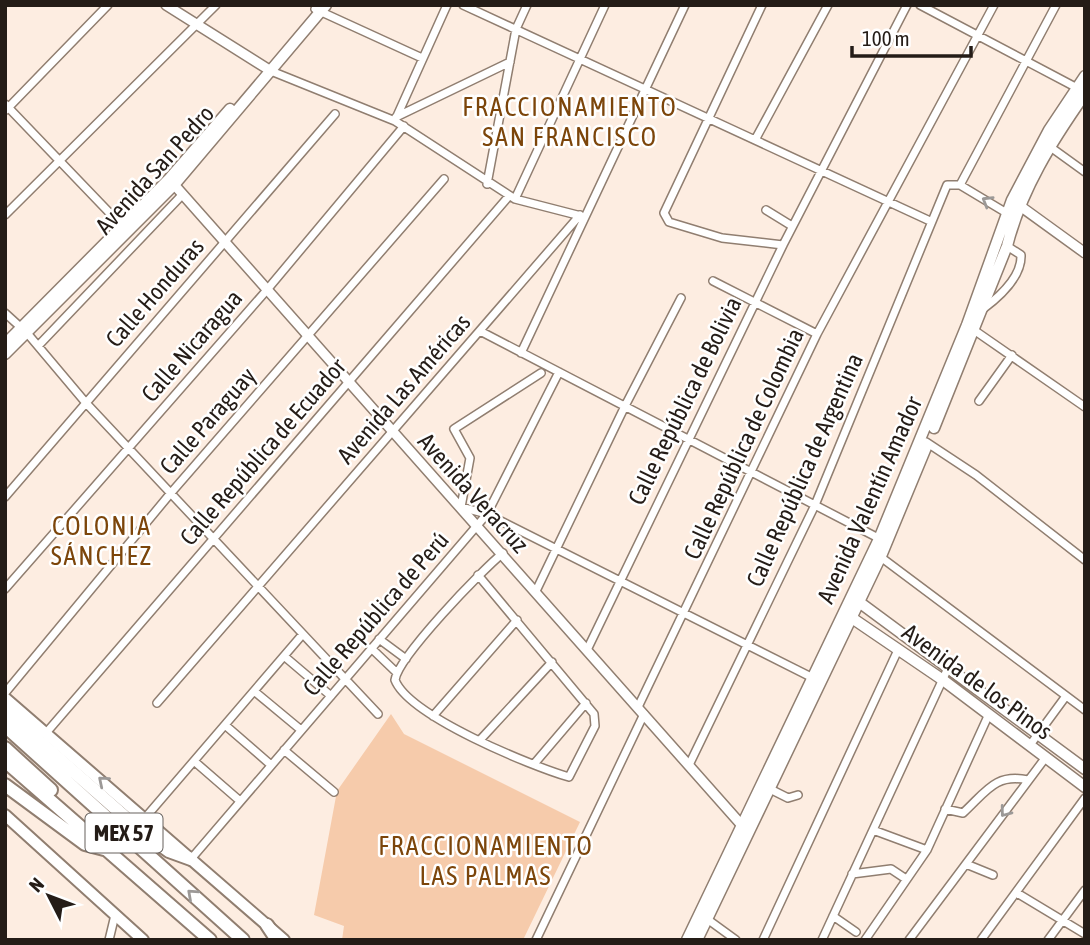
<svg xmlns="http://www.w3.org/2000/svg" width="1090" height="945" viewBox="0 0 1090 945" font-family="'Asap Condensed',sans-serif">
<rect width="100%" height="100%" fill="#fdede1"/>
<path fill="#f6cbab" d="M 391,714 L 404,734 L 580,822 L 523,940 L 342,940 L 344,926 L 314,915 L 337,791 Z"/>
<g fill="none" stroke-linecap="round" stroke-linejoin="round">
<g stroke="#907e70" stroke-width="10">
<path id="minor" d="M 463,5 L 930,221
M 762,5 L 664,213 L 669,222 L 722,238 L 783,245
M 920,5 L 1081,90
M 315,9 L 422,58
M 271,71 L 395,121 L 515,199 L 581,216
M 5,104 L 125,229
M 6,110 L 108,5
M 397,116 L 447,5
M 396,117 L 510,62
M 755,140 L 828,5
M 1049,146 L 1085,172
M 487,184 L 516,29 L 527,5
M 960,185 L 1056,5
M 515,199 L 605,5
M 766,210 L 792,226
M 5,215 L 216,5
M 713,281 L 817,334
M 983,309 C 999,297 1022,277 1021,255 L 1007,246
M 5,313 L 27,333 L 86,403 L 378,714
M 971,328 L 1085,407
M 480,331 L 884,541
M 38,346 L 183,194
M 521,353 L 685,5
M 541,373 L 454,429 L 470,458 L 461,507 L 487,514 L 817,680
M 979,401 L 1012,355
M 926,442 L 976,475 L 1085,560
M 5,497 L 335,114
M 878,555 L 1085,710
M 478,575 L 594,714 L 595,726 L 569,777 C 531,766 409,716 395,680 C 398,657 482,570 503,553
M 5,589 L 266,291 L 404,126
M 536,591 L 625,406 L 681,298
M 379,639 L 406,659
M 371,648 L 396,672
M 587,650 L 783,245 L 907,5
M 284,656 L 331,696
M 254,691 L 301,730
M 5,693 L 170,494 L 444,179
M 157,703 L 580,215
M 638,707 L 817,334 L 994,5
M 433,716 L 517,620
M 225,725 L 271,765
M 46,733 L 509,196
M 480,740 L 552,662
M 1030,745 L 1066,696
M 284,750 L 334,792
M 194,761 L 240,801
M 534,764 L 586,703
M 689,765 L 815,505 L 947,185 L 960,185 L 1010,215
M 770,789 L 788,798 L 798,795
M 945,809 L 963,813 C 986,792 995,773 1028,780
M 145,818 L 302,635
M 873,830 L 927,850
M 191,859 L 487,514 L 559,372
M 966,864 L 993,875
M 852,874 L 891,869 L 906,879
M 1017,893 L 1085,934
M 703,916 L 736,940
M 833,916 L 856,932
M 109,940 L 115,915
M 536,940 L 644,714
M 763,940 L 898,650
M 822,940 L 948,668
M 865,940 L 927,850 L 989,714
M 909,940 L 1046,757
M 981,940 L 1085,798
M 1048,940 L 1085,890"/>
</g>
<g stroke="#907e70" stroke-width="12">
<path id="tertiary" d="M 166,5 L 271,71
M 170,180 L 746,830
M 1016,203 L 1085,253"/>
</g>
<g stroke="#907e70" stroke-width="13">
<path id="secondary" d="M 5,344 L 169,179 L 230,109
M 5,354 L 174,185 L 326,5
M 934,428 L 1007,246 C 1021,190 1052,141 1085,94
M 855,599 L 1085,769
M 849,616 L 943,680 L 1085,787
M 687,940 L 879,539 L 967,325 L 1012,200 L 1049,130 L 1085,76
M 697,940 L 881,556 L 927,445"/>
</g>
<g stroke="#907e70" stroke-width="14">
<path id="primary" d="M 5,698 L 284,940
M 5,815 L 143,940"/>
</g>
<g stroke="#907e70" stroke-width="16">
<path id="motorway" d="M 5,711 L 141,831 L 169,851 L 191,859
M 5,726 L 243,940
M 5,748 L 51,790
M 5,761 L 210,940
M 5,785 L 85,844 L 104,849
M 267,925 L 277,940"/>
</g>
<use href="#minor" stroke="#fff" stroke-width="7"/>
<use href="#tertiary" stroke="#fff" stroke-width="9"/>
<use href="#secondary" stroke="#fff" stroke-width="10"/>
<use href="#primary" stroke="#fff" stroke-width="10"/>
<use href="#motorway" stroke="#fff" stroke-width="12"/>
</g>
<defs><path id="oneway-chevron" d="M-2-3.5L2.5 0L-2 3.5" fill="none" stroke-width="1.6" stroke-linecap="round" stroke-linejoin="round" transform="scale(1.75)"/></defs>
<g stroke="#9c9997">
<use href="#oneway-chevron" transform="translate(987 201) rotate(-149)"/>
<use href="#oneway-chevron" transform="translate(103 781) rotate(-140)"/>
<use href="#oneway-chevron" transform="translate(1005 812) rotate(127)"/>
<use href="#oneway-chevron" transform="translate(192 894) rotate(-138)"/>
</g>
<g text-anchor="middle" stroke-width="5" stroke-linejoin="round" paint-order="stroke">
<rect fill="#fff" stroke="#66605d" stroke-width="2" x="85.5" y="813.5" width="77" height="39" rx="5"/>
<g font-size="23" font-weight="bold" fill="#241c17">
<text x="124" y="841">MEX 57</text>
</g>
<g font-size="24" fill="#241c17" stroke="#fff">
<text transform="translate(155 170) rotate(-48)" y="8">Avenida San Pedro</text>
<text transform="translate(155 293) rotate(-49)" y="8">Calle Honduras</text>
<text transform="translate(192 346) rotate(-49)" y="8">Calle Nicaragua</text>
<text transform="translate(404 389) rotate(-49)" y="8">Avenida Las Américas</text>
<text transform="translate(685 401) rotate(-64)" y="8">Calle República de Bolivia</text>
<text transform="translate(208 421) rotate(-49)" y="8">Calle Paraguay</text>
<text transform="translate(744 444) rotate(-65)" y="8">Calle República de Colombia</text>
<text transform="translate(263 452) rotate(-49)" y="8">Calle República de Ecuador</text>
<text transform="translate(805 470) rotate(-66)" y="8">Calle República de Argentina</text>
<text transform="translate(473 493) rotate(48)" y="8">Avenida Veracruz</text>
<text transform="translate(870 500) rotate(-66)" y="8">Avenida Valentín Amador</text>
<text transform="translate(376 614) rotate(-49)" y="8">Calle República de Perú</text>
<text transform="translate(977 682) rotate(36)" y="8">Avenida de los Pinos</text>
</g>
<g font-size="26" letter-spacing="2" fill="#7c450a" stroke="#fff">
<text x="570" y="116">FRACCIONAMIENTO<tspan x="570" dy="30">SAN FRANCISCO</tspan></text>
<text x="102" y="535">COLONIA<tspan x="102" dy="30">SÁNCHEZ</tspan></text>
<text x="486" y="855">FRACCIONAMIENTO<tspan x="486" dy="30">LAS PALMAS</tspan></text>
</g>
</g>
<rect width="1090" height="945" fill="none" stroke="#241c17" stroke-width="14"/>
<g transform="translate(49 896) rotate(312)" stroke="#ffffff" stroke-width="5" paint-order="stroke">
<path d="M0-5L12 26L0 18L-12 26Z" fill="#241c17"/>
<text y="-10" font-size="19" font-weight="bold" text-anchor="middle" fill="#241c17">N</text>
</g>
<path d="M852 46v10h119v-10" fill="none" stroke="#241c17" stroke-width="3.5"/>
<text x="862" y="46" font-size="21" fill="#241c17" stroke="#ffffff" stroke-width="5" paint-order="stroke">100 m</text>
</svg>
